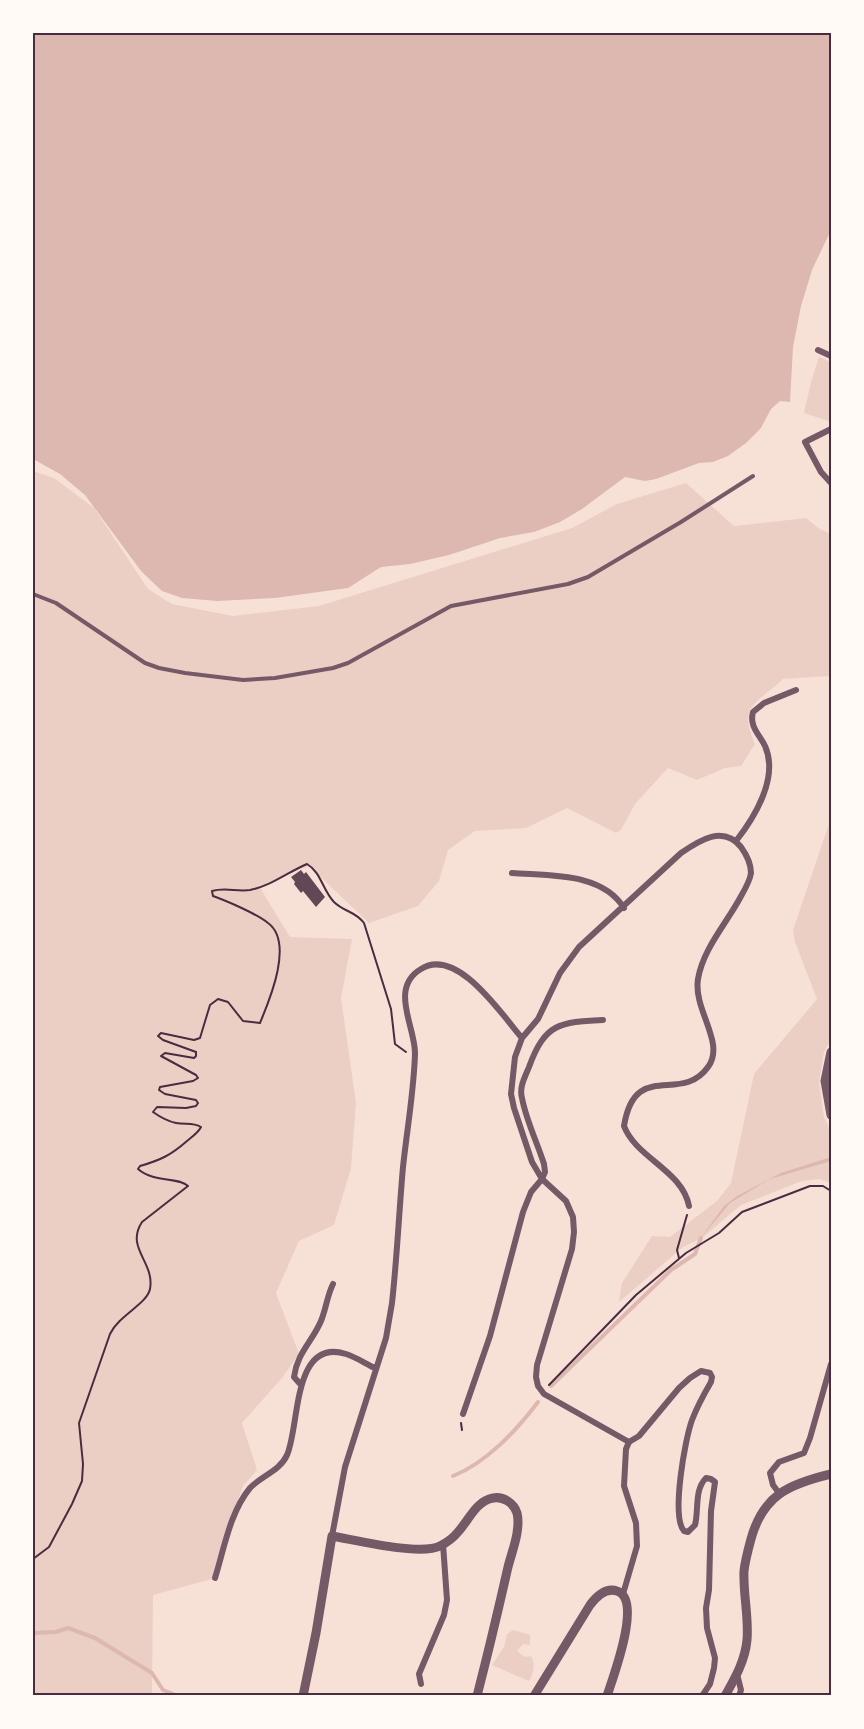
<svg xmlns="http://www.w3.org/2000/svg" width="864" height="1729" viewBox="0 0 864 1729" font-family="'Fira Sans',sans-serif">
<rect width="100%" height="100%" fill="#f7e1d7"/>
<path fill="#ebcfc5" d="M 819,357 L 831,362 L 831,422 L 804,413 L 811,382 Z
M 33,471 L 54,478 L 94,508 L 148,589 L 172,604 L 233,616 L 319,606 L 572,528 L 617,504 L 686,483 L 734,526 L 806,518 L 818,528 L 831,534 L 831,676 L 783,679 C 758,704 737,703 755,744 L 741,766 L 725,768 L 697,780 L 668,768 L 635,804 L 621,830 L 616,833 L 567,808 L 526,828 L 475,831 L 448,850 L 439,881 L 418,906 L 369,923 L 309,866 L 259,886 L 290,937 L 352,939 L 341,998 L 356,1103 L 351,1168 L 334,1225 L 299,1241 L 276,1293 L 299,1354 L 282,1378 L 242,1423 L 257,1470 L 243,1486 L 221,1545 L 212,1579 L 153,1595 L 152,1696 L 33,1696 Z
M 831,818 L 831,1039 L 824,1052 L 819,1082 L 824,1117 L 831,1132 L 831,1183 L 819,1179 L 802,1181 L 741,1205 L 702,1238 L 683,1247 L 619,1302 L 622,1283 L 652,1236 L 670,1237 L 717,1201 L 731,1183 L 754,1074 L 817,999 L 795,942 L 793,930 Z
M 513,1630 L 530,1635 L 530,1645 L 523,1644 L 517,1651 L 525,1657 L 531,1656 C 536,1663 533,1675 529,1681 L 492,1665 L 504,1647 L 507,1634 Z"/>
<path fill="#dcb8b0" d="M 33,33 L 831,33 L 831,230 L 812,270 L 801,306 L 793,347 L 790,402 L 780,401 L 771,409 L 761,428 L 746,443 L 728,456 L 713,462 L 699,463 L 656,479 L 645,481 L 625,477 L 582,509 L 560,522 L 534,532 L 500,538 L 449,555 L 410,564 L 381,567 L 348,588 L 275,598 L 217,601 L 182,598 L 162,591 L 141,571 L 85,495 L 60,474 L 33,459 Z
M 831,1157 L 828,1162 L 770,1179 L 730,1203 L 699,1240 L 724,1206 L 737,1196 L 781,1173 Z"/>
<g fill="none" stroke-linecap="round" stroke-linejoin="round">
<path stroke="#dcb8b0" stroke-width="4" d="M 551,1386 L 671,1270 L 695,1254 L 701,1238
M 453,1476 C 486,1463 517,1430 538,1402
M 33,1633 L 56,1632 L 68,1628 L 95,1638 L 152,1673 L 163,1690 L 178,1696"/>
</g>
<path fill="#644757" d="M 301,870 L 304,874 L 306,872 L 325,897 L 316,907 L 303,891 L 301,893 L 294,884 L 295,882 L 291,877 Z"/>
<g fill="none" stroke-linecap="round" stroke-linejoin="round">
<path stroke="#4a2c40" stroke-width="2" d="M 679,1258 L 677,1250 L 687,1215
M 549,1385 L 636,1295 L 686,1253 L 719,1233 L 742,1212 L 810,1186 L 823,1186 L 831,1191
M 461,1423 L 462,1430
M 33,1559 L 49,1547 L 72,1504 L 82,1481 L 83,1464 L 79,1423 L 110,1334 C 119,1315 147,1304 150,1289 C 155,1262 125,1248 142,1222 L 188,1186 C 179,1177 154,1183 138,1169 L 140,1166 C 161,1160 171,1155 187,1141 C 193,1136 198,1133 201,1127 C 193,1122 185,1125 176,1123 C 167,1121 160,1117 153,1112 L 157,1107 L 186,1108 L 196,1106 L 198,1103 L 196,1100 L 165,1094 L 159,1090 L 160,1087 L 193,1081 L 198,1078 L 196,1075 L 161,1056 L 165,1053 L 194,1058 L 196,1056 L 196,1052 L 163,1040 L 158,1036 L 161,1033 L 194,1040 L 200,1038 L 210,1005 L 218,999 L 228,1002 L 243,1021 L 260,1023 C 270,999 294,942 268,923 C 257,914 227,901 213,896 L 212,891 C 225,887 237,892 250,890 C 271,886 288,872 307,864 C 321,872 323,891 334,902 C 344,912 355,911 364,923 L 391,1009 L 395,1044 L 406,1052"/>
<path stroke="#755966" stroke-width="4" d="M 33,594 L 56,603 L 145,663 L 159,668 L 185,673 L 243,680 L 275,678 L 333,668 L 348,663 L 451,606 L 568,584 L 588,577 L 681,522 L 753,476"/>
<path stroke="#755966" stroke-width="6" d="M 818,350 L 831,356
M 831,429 L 805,442 L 821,472 L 831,483
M 736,841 C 755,817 779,777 765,746 C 759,734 749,726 753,712 L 764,703 L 796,690
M 512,873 C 549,876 602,872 624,908
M 603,1020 C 560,1022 545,1023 529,1067 C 525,1077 519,1087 522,1098 C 526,1120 537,1142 544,1164 L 545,1172 L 542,1179 L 566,1201 L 573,1217 L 574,1232 L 572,1249 L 537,1365 L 536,1377 L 538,1386 L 544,1394 L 629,1442
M 301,1385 L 294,1377 C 297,1353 312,1342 321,1321 C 326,1309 327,1296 333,1284
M 463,1414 L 490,1336 L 523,1212 L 531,1192 L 542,1179 L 532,1162 L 514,1108 L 511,1094 L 515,1057 L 522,1038 L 538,1019 L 560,973 L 579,947 L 681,853 C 700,840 723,825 741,847 C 746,854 751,864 751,873 C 750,881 744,891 740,898 C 726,924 703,949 698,979 C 693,1010 726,1043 708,1067 C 681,1105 635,1059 624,1126 C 636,1158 682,1170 689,1206
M 629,1442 L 639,1436 L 679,1388 L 690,1378 L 701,1371 L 710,1373 L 712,1377 L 711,1382 C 704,1394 697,1407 692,1420 C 685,1439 671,1517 684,1531 L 688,1532 L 695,1525 C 699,1510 694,1490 706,1478 L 711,1479 L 715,1482 L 711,1511 L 709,1590 L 706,1608 L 707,1628 L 715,1658 L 714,1668 L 710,1684 L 702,1696
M 779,1493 L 773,1485 L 770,1473 L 779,1462 L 804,1453 L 810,1438 L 831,1364
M 332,1536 L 345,1467 L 386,1338 L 392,1303 C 397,1258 399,1212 403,1167 C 407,1129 414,1091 415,1053 C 415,1026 389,988 421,969 C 457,946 502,1015 522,1038
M 215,1578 C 224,1549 230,1512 250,1488 C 261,1476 280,1471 287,1455 C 300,1426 292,1337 346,1354 C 356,1357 366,1364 375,1368
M 623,1594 L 637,1546 L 636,1523 L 624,1486 L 626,1449 L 629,1442
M 737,1674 L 741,1690 L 739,1696
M 421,1684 L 419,1674 L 444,1615 L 447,1600 L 443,1544"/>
<path stroke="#755966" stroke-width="9" d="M 831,1052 L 825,1081 L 831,1115
M 303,1696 L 316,1633 L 332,1536 C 356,1540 420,1556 440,1546 C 446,1543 454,1537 458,1532 C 469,1520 476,1501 493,1498 C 503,1496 514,1503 517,1513 C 521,1530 512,1551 508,1567 C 498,1611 488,1653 477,1696
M 534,1696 L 590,1605 C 596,1597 605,1587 617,1591 C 643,1599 613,1677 607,1696
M 725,1696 C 735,1678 745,1661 747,1640 C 749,1617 743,1594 744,1571 C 745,1561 748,1550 751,1539 C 763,1495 789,1484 831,1474"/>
</g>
<rect width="864" height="1729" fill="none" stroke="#fffaf5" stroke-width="69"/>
<rect x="34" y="34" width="796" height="1660" fill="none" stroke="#4a2c40" stroke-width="2"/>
</svg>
